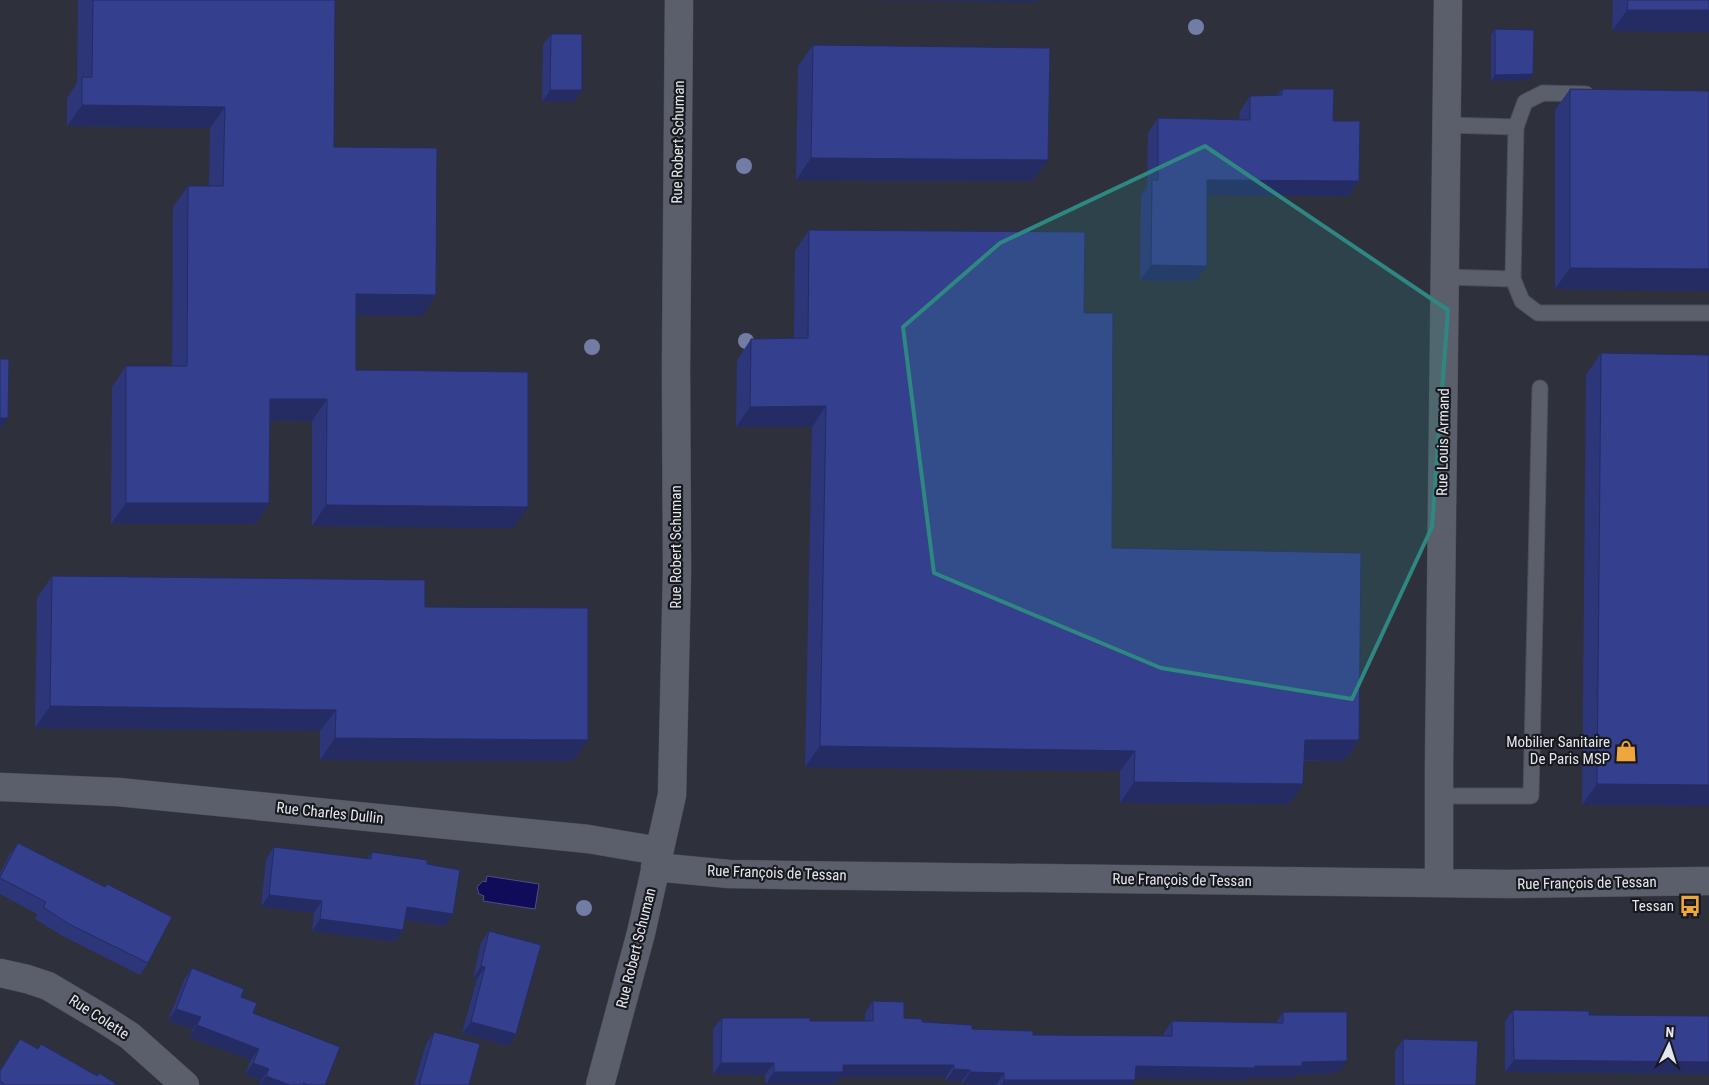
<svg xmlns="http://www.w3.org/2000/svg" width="1709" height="1085" viewBox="0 0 1709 1085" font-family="'Roboto Condensed',sans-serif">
<rect width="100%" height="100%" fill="#2e313c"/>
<path fill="#110c59" stroke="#504d86" d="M 487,876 L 539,884 L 535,909 L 483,901 L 484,896 L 479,894 L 477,887 L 483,881 L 486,882 Z"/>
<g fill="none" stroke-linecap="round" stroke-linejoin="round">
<g stroke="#4c4e58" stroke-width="17">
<path id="lane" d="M 1447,125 L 1516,127 L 1525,102 L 1543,93 L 1586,94
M 1445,277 L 1513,279 L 1522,301 L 1538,313 L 1709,313
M 1513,279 L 1516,127
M 1439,796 L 1531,796 L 1540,388"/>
</g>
<g stroke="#4c4e58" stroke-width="29">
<path id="street" d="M 0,787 L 118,792 L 588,839 L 659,851
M 655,867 L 729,874 L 786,875 L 1511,884 L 1709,881
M 1439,883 L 1439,767 L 1448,0
M 0,973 L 27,979 L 48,986 L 102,1018 L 130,1036 L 185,1085
M 600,1085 L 641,933 L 672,795 L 677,571 L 676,369 L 679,0"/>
</g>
<use href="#lane" stroke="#5b5f6c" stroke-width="15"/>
<use href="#street" stroke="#5b5f6c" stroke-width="28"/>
</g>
<g fill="#727da6">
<circle cx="1196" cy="27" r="8"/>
<circle cx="744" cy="166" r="8"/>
<circle cx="746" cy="341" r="8"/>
<circle cx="592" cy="347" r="8"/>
<circle cx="584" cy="908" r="8"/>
</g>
<path fill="#2d3679" d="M 78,0 L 335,0 L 334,147 L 422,316 L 356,315 L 356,370 L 513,528 L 312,526 L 312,421 L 270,420 L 269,503 L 255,524 L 111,524 L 112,387 L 126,366 L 172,366 L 173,207 L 188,186 L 209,186 L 210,128 L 67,126 L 67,98 L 77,83 Z
M 1613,0 L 1709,0 L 1709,32 L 1612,31 Z
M 1495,29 L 1533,74 L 1528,80 L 1491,81 L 1491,35 Z
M 551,34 L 582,90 L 574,102 L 542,102 L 543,45 Z
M 813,45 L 1033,181 L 796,180 L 798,66 Z
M 1282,89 L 1333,121 L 1359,181 L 1349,196 L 1207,195 L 1196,281 L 1140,280 L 1141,195 L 1147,187 L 1148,133 L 1158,118 L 1239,120 L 1240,111 L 1250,96 L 1277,95 Z
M 1570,89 L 1709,91 L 1709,291 L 1555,289 L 1555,110 Z
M 809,230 L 1084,313 L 1112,548 L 1359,740 L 1344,761 L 1304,761 L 1303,784 L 1289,804 L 1120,803 L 1120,771 L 805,767 L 812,427 L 736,427 L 737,360 L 751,339 L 794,338 L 795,251 Z
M 1601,353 L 1709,806 L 1582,805 L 1586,375 Z
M 52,576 L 425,607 L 573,761 L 320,760 L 320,731 L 35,728 L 37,598 Z
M 18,843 L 148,963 L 140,975 L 61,935 L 35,919 L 37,914 L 0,894 L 0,873 L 10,854 Z
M 274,847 L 367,859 L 372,852 L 427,864 L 445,926 L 404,920 L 403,930 L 395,942 L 312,931 L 314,913 L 261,907 L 266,859 Z
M 489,931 L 516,1034 L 508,1046 L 462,1033 L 477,979 L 473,978 L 481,943 Z
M 192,968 L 241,997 L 253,1013 L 325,1085 L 259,1085 L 261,1080 L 245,1074 L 251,1060 L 189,1037 L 193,1029 L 168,1020 L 184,980 Z
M 873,1001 L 904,1018 L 972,1029 L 1033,1035 L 1164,1036 L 1164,1033 L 1172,1021 L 1276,1023 L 1283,1012 L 1338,1073 L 1297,1074 L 1294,1078 L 1248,1078 L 1247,1080 L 1135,1078 L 1132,1085 L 996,1085 L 962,1084 L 962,1081 L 946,1081 L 946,1077 L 840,1077 L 835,1084 L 766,1084 L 765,1075 L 713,1074 L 713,1029 L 722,1018 L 810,1021 L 865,1021 L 865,1013 Z
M 1513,1010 L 1589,1015 L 1709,1016 L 1709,1074 L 1505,1072 L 1505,1021 Z
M 434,1032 L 469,1085 L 414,1085 L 426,1044 Z
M 20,1039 L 38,1049 L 97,1076 L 118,1085 L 0,1085 L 0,1070 Z
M 1403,1039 L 1476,1085 L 1395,1085 L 1395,1051 Z"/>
<path fill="#242c63" d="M 840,0 L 1038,0 L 1037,2 Z
M 1627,10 L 1709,10 L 1709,32 L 1612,31 Z
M 1533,74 L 1528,80 L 1491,81 L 1495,75 Z
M 550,90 L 582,90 L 574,102 L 542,102 Z
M 82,105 L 225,107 L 210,128 L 67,126 Z
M 811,158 L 1048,160 L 1033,181 L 796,180 Z
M 1207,180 L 1359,181 L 1349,196 L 1197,195 Z
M 1151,265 L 1207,266 L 1196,281 L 1140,280 Z
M 1570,268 L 1709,269 L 1709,291 L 1555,289 Z
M 356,294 L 436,295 L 422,316 L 341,315 Z
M 270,399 L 327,399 L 312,421 L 255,420 Z
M 826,406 L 812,427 L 736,427 L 750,407 Z
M 0,418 L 8,418 L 0,429 Z
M 126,503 L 269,503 L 255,524 L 111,524 Z
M 326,505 L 528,507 L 513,528 L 312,526 Z
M 50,706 L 336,710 L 320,731 L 35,728 Z
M 335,738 L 588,740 L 573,761 L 320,760 Z
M 1305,740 L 1359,740 L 1344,761 L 1290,760 Z
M 820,746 L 1135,751 L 1120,771 L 805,767 Z
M 1134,782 L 1303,784 L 1289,804 L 1120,803 Z
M 1597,784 L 1709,785 L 1709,806 L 1582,805 Z
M 269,895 L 322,901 L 314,913 L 261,907 Z
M 407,907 L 453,914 L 445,926 L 398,919 Z
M 320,919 L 403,930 L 395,942 L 312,931 Z
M 481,966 L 485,967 L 477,979 L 473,978 Z
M 176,1009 L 201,1017 L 193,1029 L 168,1020 Z
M 471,1022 L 516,1034 L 508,1046 L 462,1033 Z
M 197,1025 L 259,1049 L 251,1060 L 189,1037 Z
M 1514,1060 L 1709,1062 L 1709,1074 L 1505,1072 Z
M 1347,1061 L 1338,1073 L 1297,1074 L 1294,1078 L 1248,1078 L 1247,1080 L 1127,1078 L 1136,1066 L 1255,1066 L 1302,1062 Z
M 253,1063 L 269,1069 L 261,1080 L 245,1074 Z
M 721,1063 L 774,1063 L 765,1075 L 713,1074 Z
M 843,1065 L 954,1065 L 946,1077 L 840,1077 L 835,1084 L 766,1084 L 774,1072 Z
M 954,1069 L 970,1070 L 962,1081 L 946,1081 Z
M 970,1072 L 1004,1073 L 996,1085 L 962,1084 Z
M 266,1076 L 290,1085 L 259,1085 Z
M 1004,1080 L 1135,1080 L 1132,1085 L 1001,1085 Z"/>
<path fill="#343f8d" stroke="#242c63" d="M 93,0 L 335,0 L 334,147 L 437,148 L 436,295 L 356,294 L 356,370 L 528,372 L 528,507 L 326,505 L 327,399 L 270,399 L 269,503 L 126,503 L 126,366 L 187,366 L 188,186 L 223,186 L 225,107 L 82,105 L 82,77 L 92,77 Z
M 1628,0 L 1709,0 L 1709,10 L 1627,10 Z
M 1495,29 L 1534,30 L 1533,74 L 1495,75 Z
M 551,34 L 582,34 L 582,90 L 550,90 Z
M 813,45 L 1050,48 L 1048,160 L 811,158 Z
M 1282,89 L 1334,89 L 1333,121 L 1360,121 L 1359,181 L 1207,180 L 1207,266 L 1151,265 L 1152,180 L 1158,180 L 1158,118 L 1250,120 L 1250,96 L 1282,95 Z
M 1570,89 L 1709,91 L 1709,269 L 1570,268 Z
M 809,230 L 1085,232 L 1084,313 L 1113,313 L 1112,548 L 1361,553 L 1359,740 L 1305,740 L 1303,784 L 1134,782 L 1135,751 L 820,746 L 826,406 L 750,407 L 751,339 L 808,338 Z
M 1601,353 L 1709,355 L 1709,785 L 1597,784 Z
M 0,359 L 9,359 L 8,418 L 0,418 Z
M 52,576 L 425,580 L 425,607 L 588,608 L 588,740 L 335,738 L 336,710 L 50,706 Z
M 18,843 L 105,887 L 107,884 L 172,917 L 148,963 L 69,924 L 43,907 L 46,902 L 0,878 L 0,877 Z
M 274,847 L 371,859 L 372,852 L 427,860 L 427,864 L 460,870 L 453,914 L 407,907 L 403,930 L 320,919 L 322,901 L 269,895 Z
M 489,931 L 541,945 L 516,1034 L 471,1022 L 485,967 L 481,966 Z
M 192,968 L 244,989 L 241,997 L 257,1003 L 253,1013 L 340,1047 L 325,1085 L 309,1085 L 303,1083 L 302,1085 L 290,1085 L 266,1076 L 269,1069 L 253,1063 L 259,1049 L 197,1025 L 201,1017 L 176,1009 Z
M 873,1001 L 904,1002 L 904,1018 L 922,1019 L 922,1022 L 972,1025 L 972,1029 L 1033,1031 L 1033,1035 L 1172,1036 L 1172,1021 L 1283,1023 L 1283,1012 L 1347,1012 L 1347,1061 L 1302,1062 L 1302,1066 L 1255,1066 L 1255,1068 L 1136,1066 L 1135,1080 L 1004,1080 L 1004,1073 L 970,1072 L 970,1070 L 954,1069 L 954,1065 L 843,1065 L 843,1072 L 774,1072 L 774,1063 L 721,1063 L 722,1018 L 810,1018 L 810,1021 L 873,1021 Z
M 1513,1010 L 1589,1011 L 1589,1015 L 1709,1016 L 1709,1062 L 1514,1060 Z
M 434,1032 L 480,1044 L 469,1085 L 419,1085 Z
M 20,1039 L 38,1049 L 41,1044 L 97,1076 L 99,1073 L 118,1085 L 6,1085 L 0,1081 L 0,1071 Z
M 1403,1039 L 1478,1041 L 1476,1085 L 1403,1085 Z"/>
<path fill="#2f8781" fill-opacity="0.2" stroke="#2f8781" stroke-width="4" stroke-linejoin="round" d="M 1205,146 L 1448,310 L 1432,527 L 1352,699 L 1161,668 L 934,573 L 903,327 L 1000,243 Z"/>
<defs>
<g id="shop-bare" transform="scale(1.725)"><path d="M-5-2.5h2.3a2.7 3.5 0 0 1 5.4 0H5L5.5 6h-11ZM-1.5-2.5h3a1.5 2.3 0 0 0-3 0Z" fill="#efa73d" stroke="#18191e" stroke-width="2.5" paint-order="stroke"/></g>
<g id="bus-bare" transform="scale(1.725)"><path d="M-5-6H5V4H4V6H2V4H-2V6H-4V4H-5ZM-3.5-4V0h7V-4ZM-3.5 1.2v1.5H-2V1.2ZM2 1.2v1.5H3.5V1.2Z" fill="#efa73d" stroke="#18191e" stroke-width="2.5" paint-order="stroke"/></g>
</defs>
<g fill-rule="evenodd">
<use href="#shop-bare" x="1626" y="751"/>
<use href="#bus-bare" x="1690" y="906"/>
</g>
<g text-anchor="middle" stroke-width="4.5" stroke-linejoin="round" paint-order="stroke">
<g font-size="15" fill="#e4e6ee" stroke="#18191e">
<text transform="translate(678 142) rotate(-89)" y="5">Rue Robert Schuman</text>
<text transform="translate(1443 442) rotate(-89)" y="5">Rue Louis Armand</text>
<text transform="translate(676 547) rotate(-90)" y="5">Rue Robert Schuman</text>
<text transform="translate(330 813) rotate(6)" y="5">Rue Charles Dullin</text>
<text transform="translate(777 873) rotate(2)" y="5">Rue François de Tessan</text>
<text transform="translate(1182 880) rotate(1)" y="5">Rue François de Tessan</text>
<text transform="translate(1587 883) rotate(-1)" y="5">Rue François de Tessan</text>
<text transform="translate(636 948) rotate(-76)" y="5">Rue Robert Schuman</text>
<text transform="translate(99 1017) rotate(33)" y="5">Rue Colette</text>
</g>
<g font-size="15" fill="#e4e6ee" stroke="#18191e" text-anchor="end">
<text x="1610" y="747">Mobilier Sanitaire<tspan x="1610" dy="17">De Paris MSP</tspan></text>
<text x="1674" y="911">Tessan</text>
</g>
</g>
<g transform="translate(1669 1045) rotate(4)" stroke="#18191e" stroke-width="4" paint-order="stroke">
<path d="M0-4L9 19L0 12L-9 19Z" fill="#e4e6ee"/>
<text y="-8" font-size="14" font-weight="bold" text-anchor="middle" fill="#e4e6ee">N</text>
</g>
</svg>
